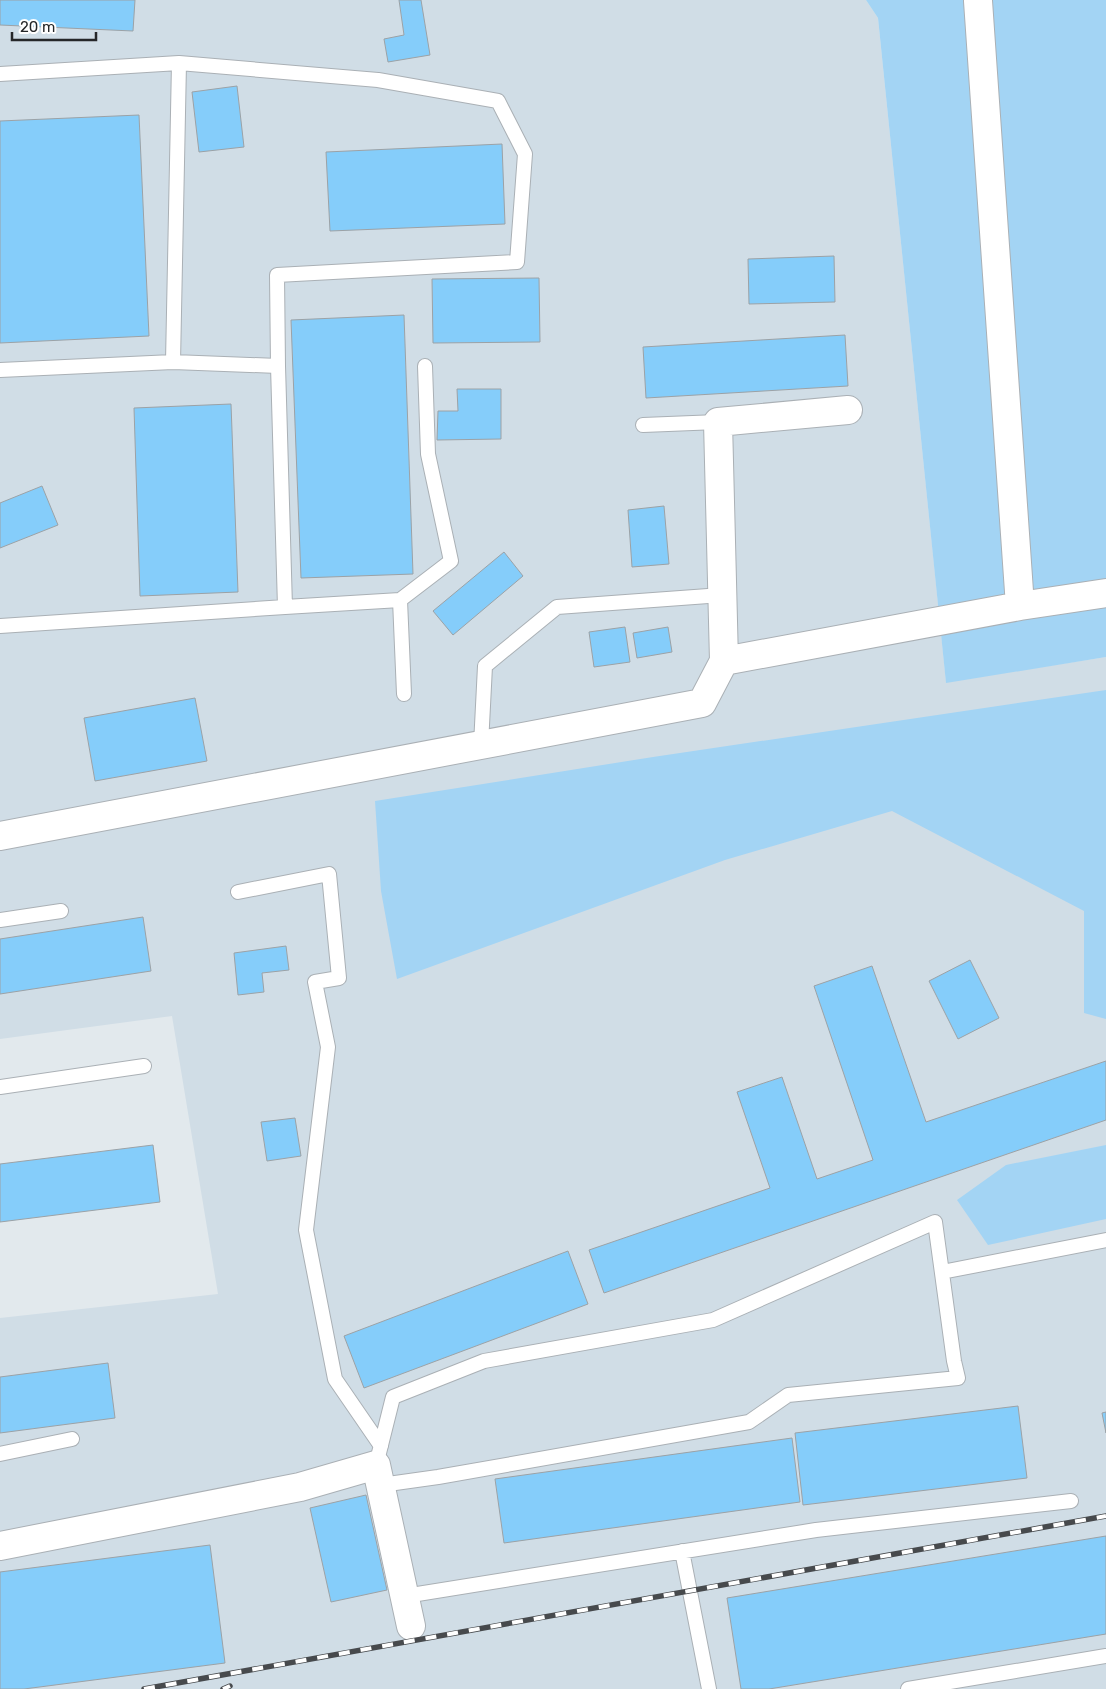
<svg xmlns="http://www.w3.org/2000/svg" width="1106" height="1689" viewBox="0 0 1106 1689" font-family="Rubik,sans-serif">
<rect width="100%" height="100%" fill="#e2e9ed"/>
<path fill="#d0dde6" d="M 0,0 L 866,0 L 878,18 L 946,682 L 1106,657 L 1106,1689 L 0,1689 L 0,1318 L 218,1294 L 172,1016 L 0,1039 Z"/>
<path fill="#a3d4f4" d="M 866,0 L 1106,0 L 1106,657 L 946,683 L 878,18 Z
M 1106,690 L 1106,1019 L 1084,1013 L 1084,911 L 892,811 L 725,860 L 397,979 L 381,891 L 375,801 L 653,757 Z
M 1106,1145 L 1106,1219 L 988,1245 L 957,1200 L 1006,1165 Z"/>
<path fill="#85cdfa" stroke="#9ca2a6" d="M 0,0 L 135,0 L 133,31 L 0,25 Z
M 399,0 L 421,0 L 430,55 L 388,62 L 384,39 L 404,35 Z
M 237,86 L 244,147 L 199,152 L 192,92 Z
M 139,115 L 149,336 L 0,343 L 0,121 Z
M 502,144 L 505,224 L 330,231 L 326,152 Z
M 834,256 L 835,302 L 749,304 L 748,259 Z
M 539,278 L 540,342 L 433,343 L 432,279 Z
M 404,315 L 413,574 L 301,578 L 291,320 Z
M 845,335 L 848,386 L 646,398 L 643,347 Z
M 457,389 L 501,389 L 501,439 L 437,440 L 438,411 L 458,411 Z
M 231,404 L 238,592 L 140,596 L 134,408 Z
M 42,486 L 58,525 L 0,548 L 0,503 Z
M 664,506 L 669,564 L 632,567 L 628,510 Z
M 504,552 L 523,576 L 453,635 L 433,611 Z
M 625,627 L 630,662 L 594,667 L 589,632 Z
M 668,627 L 672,652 L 637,658 L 633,633 Z
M 195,698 L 207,761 L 95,781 L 84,718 Z
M 143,917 L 151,971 L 0,994 L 0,939 Z
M 286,946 L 289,970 L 262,973 L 264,992 L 238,995 L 234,953 Z
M 970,960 L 999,1018 L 958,1039 L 929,981 Z
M 872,966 L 926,1122 L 1106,1061 L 1106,1120 L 604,1293 L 589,1250 L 770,1188 L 737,1092 L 782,1077 L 817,1179 L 873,1160 L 814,986 Z
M 295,1118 L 301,1156 L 267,1161 L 261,1122 Z
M 153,1145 L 160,1202 L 0,1222 L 0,1164 Z
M 568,1251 L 588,1304 L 364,1388 L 344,1336 Z
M 108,1363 L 115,1418 L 0,1433 L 0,1377 Z
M 1018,1406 L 1027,1478 L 803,1505 L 795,1433 Z
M 1106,1412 L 1106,1433 L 1102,1413 Z
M 792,1438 L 800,1502 L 504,1543 L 495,1479 Z
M 366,1495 L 387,1590 L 331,1602 L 310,1508 Z
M 1106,1536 L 1106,1634 L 769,1689 L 741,1689 L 727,1598 Z
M 210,1545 L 225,1663 L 24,1689 L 0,1689 L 0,1572 Z"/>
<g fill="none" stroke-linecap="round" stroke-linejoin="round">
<g stroke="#aab0b5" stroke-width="16">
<path id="service" d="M 0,74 L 179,63
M 278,366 L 285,607 L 400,600 L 404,694
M 0,370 L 173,362 L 278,366 L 277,275 L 517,262 L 525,154 L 498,101 L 378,80 L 179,63 L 173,362
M 643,425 L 718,422
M 400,600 L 451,561 L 428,454 L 425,366
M 0,626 L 285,607
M 481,745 L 485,666 L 557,607 L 722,595
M 238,892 L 329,874 L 339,978 L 315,982 L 328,1047 L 306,1230 L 335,1379 L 381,1446
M 0,920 L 61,911
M 0,1087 L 144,1066
M 942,1272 L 1106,1240
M 0,1454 L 72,1439
M 376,1465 L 393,1397 L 484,1361 L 713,1320 L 935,1222 L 954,1361 L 958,1378 L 788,1395 L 749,1422 L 438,1477 L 381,1485
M 682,1551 L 709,1689
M 405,1596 L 816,1530 L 1071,1501
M 908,1689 L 1106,1656"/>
</g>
<g stroke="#aab0b5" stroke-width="30">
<path id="minor" d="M 1020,606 L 1106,593
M 724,661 L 1020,606 L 978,1
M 0,836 L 702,703 L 724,661 L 718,422 L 848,410
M 0,1546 L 300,1487 L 376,1465 L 411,1626"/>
</g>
<use href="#service" stroke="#fff" stroke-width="14"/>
<use href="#minor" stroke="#fff" stroke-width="28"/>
<g stroke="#474a4d" stroke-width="5.5">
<path id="rail" d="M 144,1689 L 1106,1516
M 223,1689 L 230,1686"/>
</g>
<use href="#rail" stroke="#fff" stroke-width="4" stroke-dasharray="11" stroke-linecap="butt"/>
</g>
<path d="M12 32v8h84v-8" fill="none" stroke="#252729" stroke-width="2.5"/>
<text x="20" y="32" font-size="15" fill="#252729" stroke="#ffffff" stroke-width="4" paint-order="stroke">20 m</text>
</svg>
